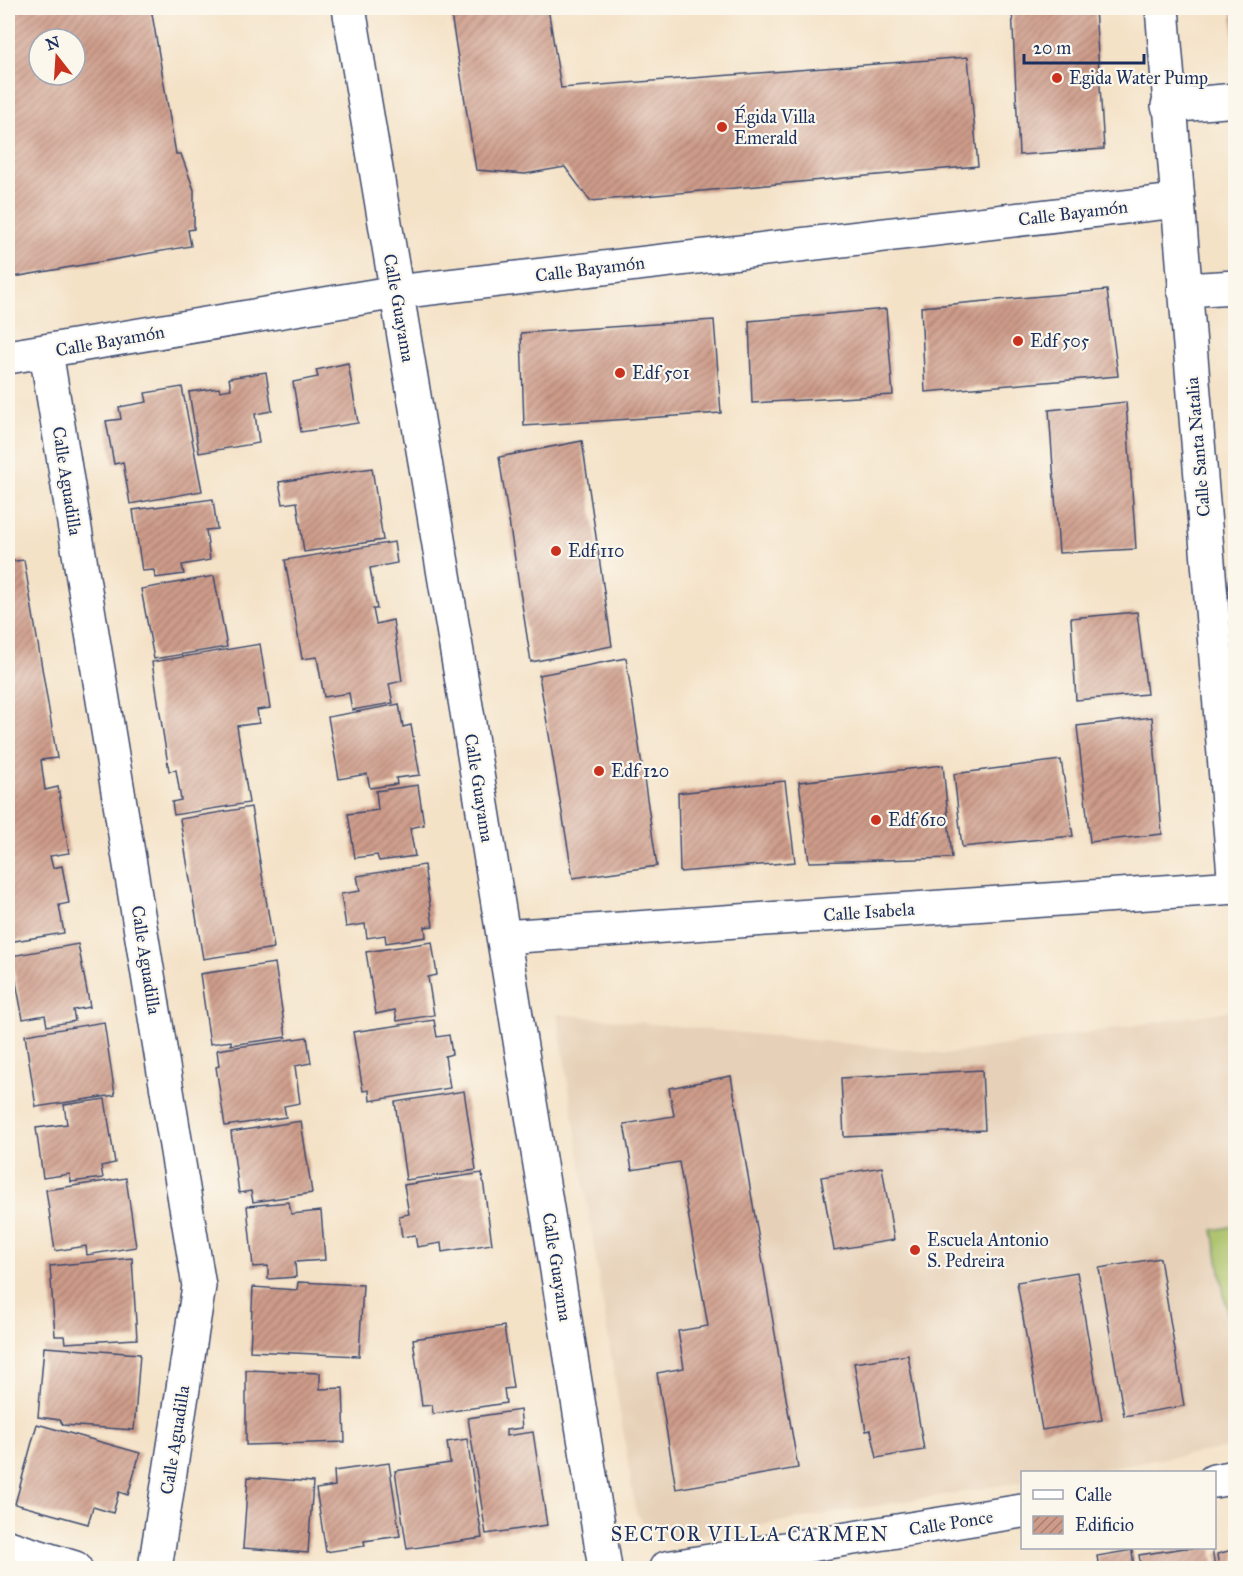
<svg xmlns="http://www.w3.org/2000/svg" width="1243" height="1576" viewBox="0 0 1243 1576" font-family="'IM FELL Great Primer',serif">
<defs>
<pattern id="building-hatch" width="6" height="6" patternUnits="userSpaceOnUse" patternTransform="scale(1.5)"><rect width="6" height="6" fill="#ce9b89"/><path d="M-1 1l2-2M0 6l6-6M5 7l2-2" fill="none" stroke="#a67f73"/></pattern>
</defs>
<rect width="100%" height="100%" fill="#fbf7ec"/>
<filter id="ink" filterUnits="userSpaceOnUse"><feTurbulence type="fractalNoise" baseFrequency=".0167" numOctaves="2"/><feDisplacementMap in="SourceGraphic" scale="12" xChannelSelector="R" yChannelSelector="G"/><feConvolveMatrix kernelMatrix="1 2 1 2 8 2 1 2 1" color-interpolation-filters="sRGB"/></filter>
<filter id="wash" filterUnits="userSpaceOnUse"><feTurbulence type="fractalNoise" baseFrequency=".008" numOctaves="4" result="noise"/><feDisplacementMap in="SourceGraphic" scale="24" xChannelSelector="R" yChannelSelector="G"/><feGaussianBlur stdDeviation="1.35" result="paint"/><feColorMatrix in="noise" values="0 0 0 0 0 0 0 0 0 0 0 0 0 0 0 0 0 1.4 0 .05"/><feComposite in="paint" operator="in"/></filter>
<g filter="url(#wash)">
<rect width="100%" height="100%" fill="#f4e2c7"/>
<path fill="#e6d0b7" d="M 1235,1010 L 1235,1447 L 1079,1472 L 1022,1472 L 1022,1482 L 670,1540 L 649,1530 L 636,1513 L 557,1014 L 948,1054 Z"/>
<path fill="#a9c065" stroke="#627862" stroke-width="1.5" d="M 1235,1226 L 1236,1226 L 1235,1358 L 1213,1230 Z"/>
<g id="blocks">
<path fill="url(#building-hatch)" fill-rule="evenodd" d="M 8,8 L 151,8 L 176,154 L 181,154 L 194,190 L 194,229 L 188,230 L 191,246 L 8,278 ZM 39,39 L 75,39 L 75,75 L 39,75 Z
M 450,8 L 548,8 L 561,88 L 968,57 L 978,166 L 590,201 L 565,167 L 525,174 L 476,170 Z
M 1012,8 L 1095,8 L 1104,149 L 1019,155 Z
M 1232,8 L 1236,8 L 1236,52 L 1234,52 Z
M 1107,290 L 1118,376 L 925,392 L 921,307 Z
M 886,309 L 893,395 L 752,403 L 749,321 Z
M 714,320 L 721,413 L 524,426 L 521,333 Z
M 348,363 L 358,423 L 301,432 L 293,382 L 318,377 L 316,370 Z
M 266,372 L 272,411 L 255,414 L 259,443 L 199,453 L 189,392 L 219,388 L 220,391 L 231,389 L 229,378 Z
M 182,387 L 202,491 L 130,504 L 123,462 L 114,464 L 106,421 L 121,419 L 119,407 L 147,402 L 145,393 Z
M 1126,402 L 1136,549 L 1059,553 L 1049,410 Z
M 582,441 L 612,646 L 531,662 L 499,457 Z
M 372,468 L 383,540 L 304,552 L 297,502 L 283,504 L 279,482 Z
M 213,499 L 217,529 L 206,530 L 210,560 L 182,565 L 184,574 L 155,578 L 154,570 L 142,571 L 133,510 Z
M 394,542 L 397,563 L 370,568 L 377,609 L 373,609 L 376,624 L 393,620 L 402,681 L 389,684 L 393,703 L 352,710 L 349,693 L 324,697 L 317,657 L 302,659 L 285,560 Z
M 24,560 L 57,758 L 41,760 L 45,790 L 58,787 L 69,853 L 50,856 L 53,868 L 62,866 L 69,903 L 59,905 L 64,933 L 8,942 L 8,562 Z
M 214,576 L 227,647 L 154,659 L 141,589 Z
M 1137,612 L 1147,694 L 1076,700 L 1071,618 Z
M 260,644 L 270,708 L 257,710 L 259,723 L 237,726 L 249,803 L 174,815 L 172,802 L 181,800 L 176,770 L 169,771 L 152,662 Z
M 626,658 L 657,866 L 573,878 L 539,675 Z
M 399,704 L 403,727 L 411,725 L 420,775 L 396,778 L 397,784 L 370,788 L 367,774 L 339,779 L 328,717 Z
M 1152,717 L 1162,834 L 1090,842 L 1077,726 Z
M 1061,760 L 1073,836 L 962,847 L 954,774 Z
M 943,765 L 952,858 L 809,862 L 799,782 Z
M 785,781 L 795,862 L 680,872 L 678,793 Z
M 418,785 L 424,825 L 410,828 L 415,856 L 379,861 L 377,855 L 355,858 L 348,814 L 378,810 L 376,791 Z
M 251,807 L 274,948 L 203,959 L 180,819 Z
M 424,865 L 433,926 L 425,927 L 426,937 L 386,943 L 385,935 L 367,938 L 365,924 L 346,927 L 341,894 L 360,891 L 357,876 Z
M 432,942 L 437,975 L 428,977 L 434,1015 L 397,1021 L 395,1010 L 376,1014 L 366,952 Z
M 78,944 L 90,1007 L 73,1010 L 75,1021 L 47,1026 L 45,1015 L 23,1019 L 11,956 Z
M 275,963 L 286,1037 L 231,1045 L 231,1041 L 210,1044 L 200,974 Z
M 434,1020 L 437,1037 L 449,1035 L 452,1054 L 445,1056 L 450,1088 L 370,1101 L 369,1090 L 363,1091 L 353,1032 Z
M 104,1022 L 115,1095 L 36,1107 L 25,1035 Z
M 307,1037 L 311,1063 L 295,1066 L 300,1103 L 284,1106 L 286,1117 L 225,1126 L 216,1067 L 219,1066 L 217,1050 Z
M 982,1070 L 985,1130 L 844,1137 L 841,1078 Z
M 731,1076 L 798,1468 L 676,1489 L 657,1373 L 684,1368 L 678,1331 L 708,1326 L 679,1162 L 632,1170 L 624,1124 L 674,1116 L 669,1088 Z
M 464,1091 L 476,1170 L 406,1180 L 395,1102 Z
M 105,1099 L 115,1163 L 101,1166 L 103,1178 L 71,1182 L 70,1174 L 43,1178 L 36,1128 L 67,1124 L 64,1105 Z
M 301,1121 L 312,1193 L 253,1202 L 251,1191 L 239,1193 L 231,1132 Z
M 882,1167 L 894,1240 L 834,1250 L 821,1177 Z
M 482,1173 L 492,1244 L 442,1252 L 441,1243 L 417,1247 L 415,1235 L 402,1237 L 399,1216 L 409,1214 L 404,1185 Z
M 126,1178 L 136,1247 L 87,1255 L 86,1246 L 55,1251 L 46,1190 Z
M 289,1202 L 291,1214 L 321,1211 L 325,1260 L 295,1262 L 296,1277 L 268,1279 L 268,1266 L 253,1267 L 247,1206 Z
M 132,1258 L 137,1339 L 65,1343 L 64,1336 L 55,1336 L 50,1266 Z
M 1160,1258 L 1184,1406 L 1124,1416 L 1099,1268 Z
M 1077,1272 L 1102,1420 L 1042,1430 L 1017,1282 Z
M 298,1282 L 363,1285 L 359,1356 L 250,1351 L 253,1287 L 297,1290 Z
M 504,1326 L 513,1388 L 504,1389 L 506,1403 L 433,1414 L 432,1405 L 422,1406 L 413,1339 Z
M 44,1347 L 140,1354 L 134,1430 L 63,1425 L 60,1420 L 38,1417 Z
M 908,1355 L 924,1450 L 877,1458 L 871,1430 L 866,1431 L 854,1363 Z
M 246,1370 L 320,1373 L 320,1389 L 343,1388 L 345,1442 L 246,1445 Z
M 520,1410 L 522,1428 L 506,1430 L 506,1436 L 533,1432 L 547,1525 L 486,1534 L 468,1418 Z
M 37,1424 L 140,1453 L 128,1495 L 119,1492 L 113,1513 L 93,1507 L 88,1524 L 15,1504 Z
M 467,1439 L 482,1538 L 407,1549 L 395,1471 L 450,1463 L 447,1442 Z
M 389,1463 L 400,1536 L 364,1541 L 365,1546 L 326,1552 L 316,1489 L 335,1486 L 334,1471 Z
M 248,1477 L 313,1482 L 308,1553 L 243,1548 Z
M 1185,1548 L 1212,1548 L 1215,1568 L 1141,1568 L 1139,1555 Z
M 1236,1549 L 1236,1568 L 1219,1568 L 1217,1554 Z
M 1132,1550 L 1134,1568 L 1099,1568 L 1097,1556 Z
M 1054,1564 L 1054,1568 L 1030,1568 L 1030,1567 Z"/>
</g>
</g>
<g filter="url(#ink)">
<use href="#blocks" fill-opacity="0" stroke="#3c4a6e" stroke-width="1.5"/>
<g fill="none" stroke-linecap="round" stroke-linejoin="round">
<g stroke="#3c4a6e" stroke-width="36">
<path id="minor" d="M 349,8 L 469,724 L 605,1568
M 1162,8 L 1235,887
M 1168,106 L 1236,100
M 1184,290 L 1236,287
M 46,352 L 199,1286 L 155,1568
M 8,357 L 397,292 L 1176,201
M 503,937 L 1236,887
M 1214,1481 L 1236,1477
M 8,1547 L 75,1568
M 666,1568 L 1022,1511"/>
</g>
<use href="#minor" stroke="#fff" stroke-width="33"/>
</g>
</g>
<g fill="#c8321e" stroke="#fbf7ec" stroke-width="2">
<circle cx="1057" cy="78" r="6"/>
<circle cx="722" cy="127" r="6"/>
<circle cx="1018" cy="341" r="6"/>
<circle cx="620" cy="373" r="6"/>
<circle cx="556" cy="551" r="6"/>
<circle cx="599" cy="771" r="6"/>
<circle cx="876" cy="820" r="6"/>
<circle cx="915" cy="1250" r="6"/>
</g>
<g text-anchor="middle" stroke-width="4.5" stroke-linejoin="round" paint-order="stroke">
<g font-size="18" fill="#1b2f5e" stroke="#fbf7ec" text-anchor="start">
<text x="1069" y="84">Egida Water Pump</text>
<text x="734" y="123">Égida Villa<tspan x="734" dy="21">Emerald</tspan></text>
<text x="1030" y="347">Edf 505</text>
<text x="632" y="379">Edf 501</text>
<text x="568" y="557">Edf 110</text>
<text x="611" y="777">Edf 120</text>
<text x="888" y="826">Edf 610</text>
<text x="927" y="1246">Escuela Antonio<tspan x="927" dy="21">S. Pedreira</tspan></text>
</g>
<g font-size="18" fill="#1b2f5e" stroke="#fbf7ec">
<text transform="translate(1073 213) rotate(-7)" y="6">Calle Bayamón</text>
<text transform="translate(590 269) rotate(-7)" y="6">Calle Bayamón</text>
<text transform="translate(399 308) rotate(80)" y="6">Calle Guayama</text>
<text transform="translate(110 341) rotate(-10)" y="6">Calle Bayamón</text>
<text transform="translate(1198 447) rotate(-95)" y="6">Calle Santa Natalia</text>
<text transform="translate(67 481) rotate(81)" y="6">Calle Aguadilla</text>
<text transform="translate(479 788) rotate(81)" y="6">Calle Guayama</text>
<text transform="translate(869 912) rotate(-4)" y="6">Calle Isabela</text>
<text transform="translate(146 960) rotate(81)" y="6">Calle Aguadilla</text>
<text transform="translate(557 1267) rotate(81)" y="6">Calle Guayama</text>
<text transform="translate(175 1440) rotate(-81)" y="6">Calle Aguadilla</text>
<text transform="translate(951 1523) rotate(-9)" y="6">Calle Ponce</text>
</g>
<g font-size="20" letter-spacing="1.5" fill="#1b2f5e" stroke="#fbf7ec">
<text x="750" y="1541">SECTOR VILLA CARMEN</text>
</g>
</g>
<rect width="1243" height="1576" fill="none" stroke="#fbf7ec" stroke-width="30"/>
<rect x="1021" y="1471" width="195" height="78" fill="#fbf7ec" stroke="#a1a7b3" stroke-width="1.5"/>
<rect x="1033" y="1490" width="30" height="9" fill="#ffffff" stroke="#a1a7b3" stroke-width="1.5"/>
<text x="1075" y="1501" font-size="18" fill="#1b2f5e">Calle</text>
<rect x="1033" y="1516" width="30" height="18" fill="url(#building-hatch)" stroke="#a1a7b3" stroke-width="1.5"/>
<text x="1075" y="1531" font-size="18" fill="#1b2f5e">Edificio</text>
<g transform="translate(57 57) rotate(343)"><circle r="28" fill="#fbf7ec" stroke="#a1a7b3" stroke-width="1.5"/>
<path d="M0-4.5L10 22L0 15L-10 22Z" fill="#c8321e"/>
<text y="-9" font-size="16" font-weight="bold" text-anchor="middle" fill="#1b2f5e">N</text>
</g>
<path d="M1024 54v9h120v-9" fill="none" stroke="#1b2f5e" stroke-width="3"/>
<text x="1033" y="54" font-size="18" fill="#1b2f5e" stroke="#fbf7ec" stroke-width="4.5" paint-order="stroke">20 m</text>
</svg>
